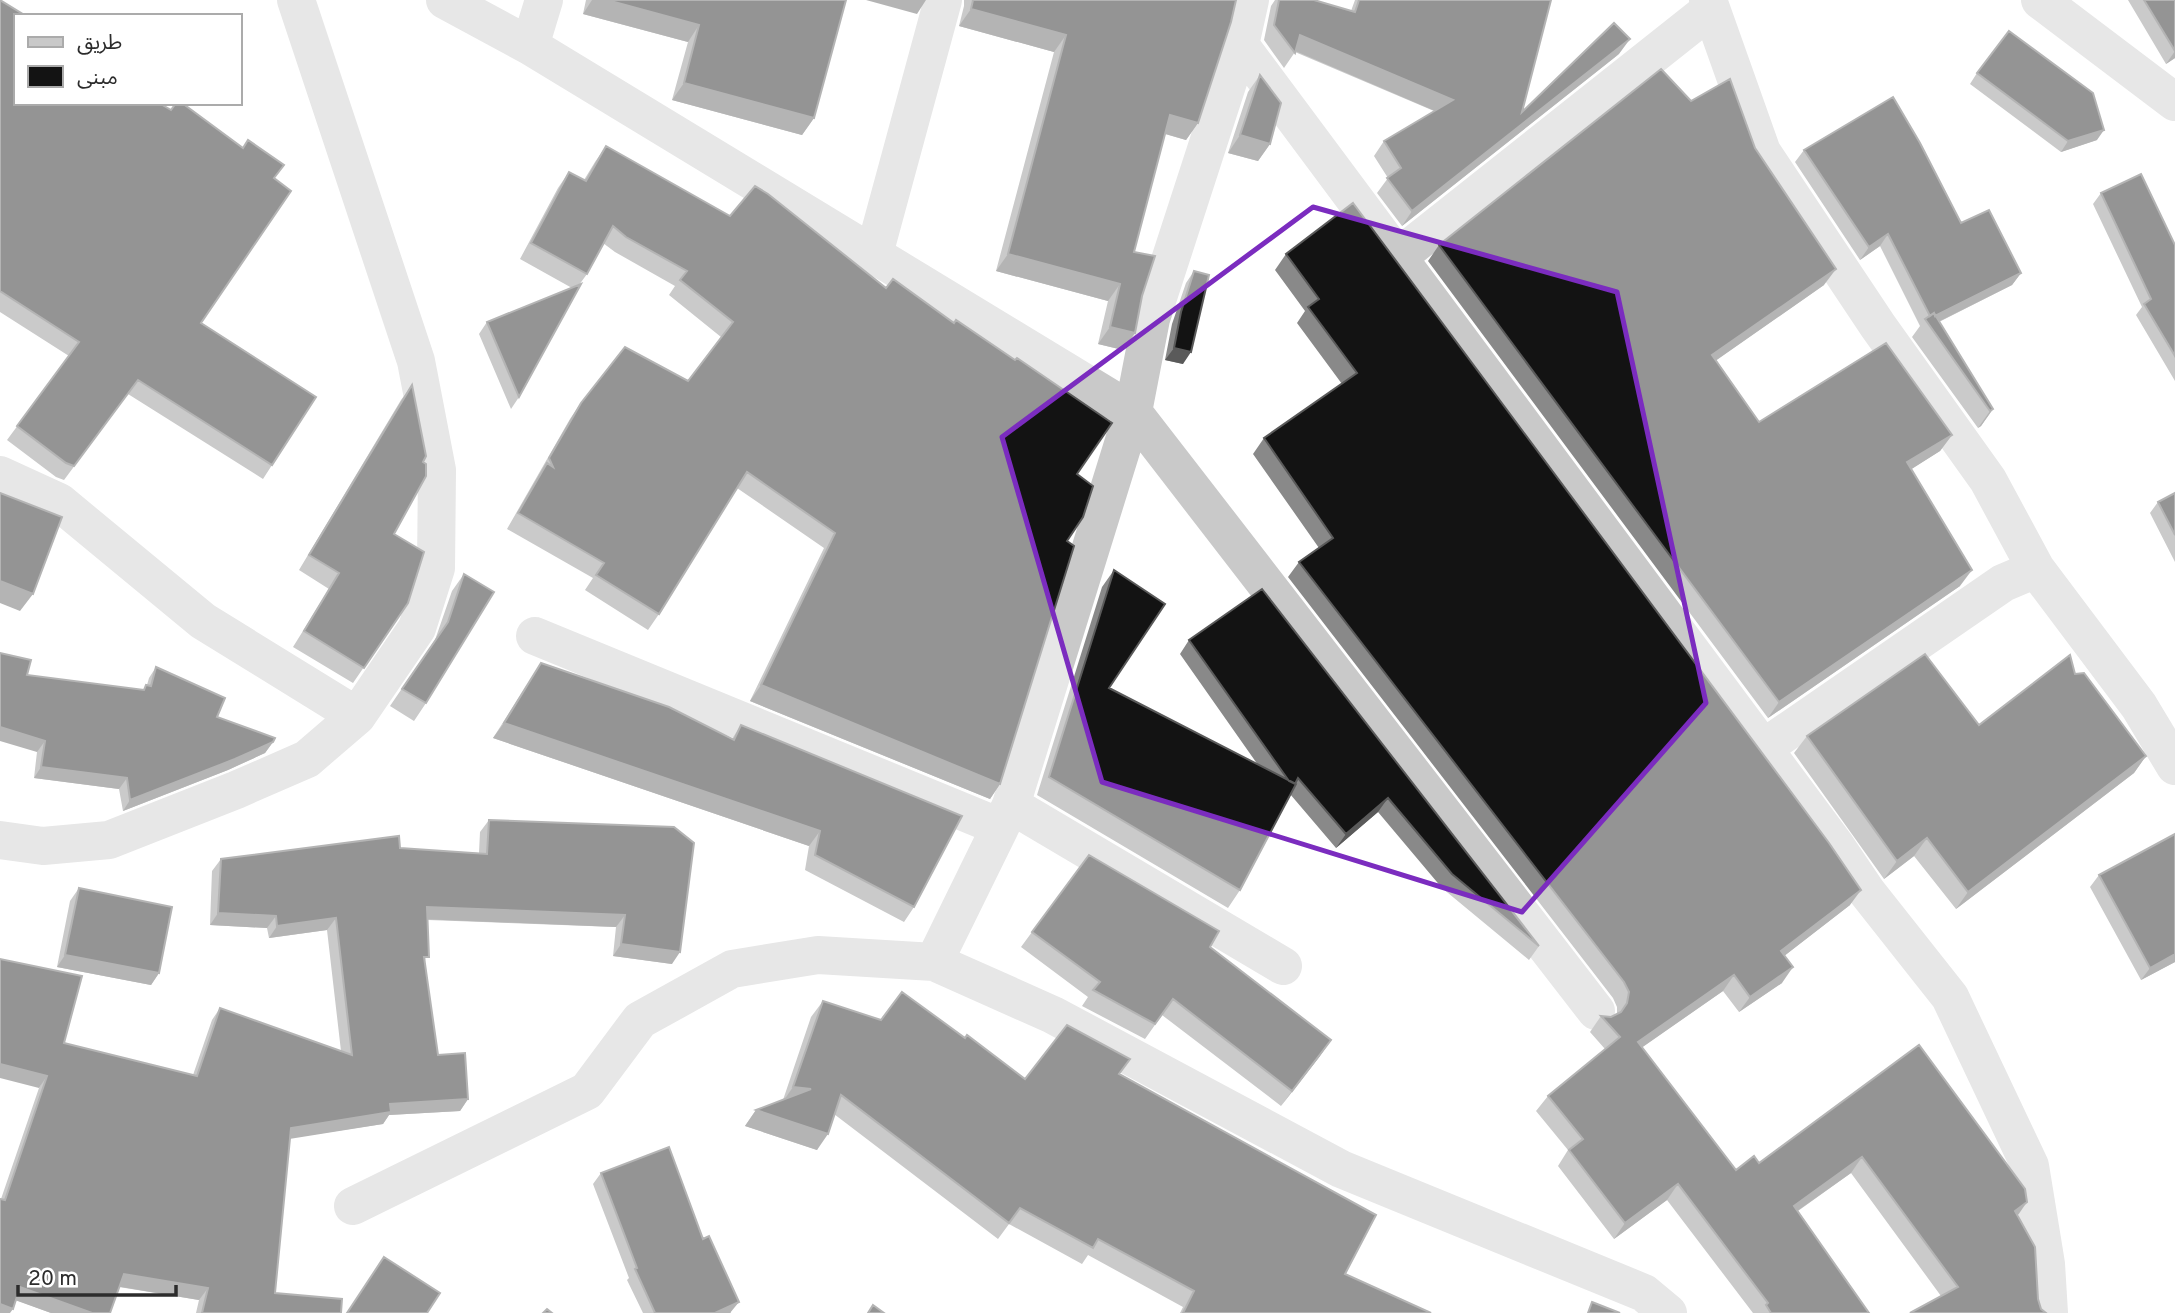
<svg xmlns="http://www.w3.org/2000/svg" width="2175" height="1313" viewBox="0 0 2175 1313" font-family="Overpass,'Noto Sans Arabic',sans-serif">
<rect width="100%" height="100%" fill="#fff"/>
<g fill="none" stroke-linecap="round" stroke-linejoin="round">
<path stroke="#c9c9c9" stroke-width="38" d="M 445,0 L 530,46 L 1133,412 L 1596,1011
M 1708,0 L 1762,152 L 1878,326 L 1988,480 L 2036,569 L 2003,583 L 1762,749
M 2040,0 L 2175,102
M 1240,45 L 1836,846 L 1867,892 L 1950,997 L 2030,1166 L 2046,1264 L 2049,1313
M 530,46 L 544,0
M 874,254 L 943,0
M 1397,258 L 1711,9
M 0,475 L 59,502 L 203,621 L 357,716
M 2036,569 L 2139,706 L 2175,766
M 535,636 L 1000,827
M 1011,805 L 1283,966
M 0,840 L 43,846 L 109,840 L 236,790 L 307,759 L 357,716 L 417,628 L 436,568 L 437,470 L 416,361 L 296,0
M 934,962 L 1011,805 L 1133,412 L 1151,319 L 1240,45 L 1250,0
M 353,1206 L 587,1091 L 640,1020 L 732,969 L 818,955 L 934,962 L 1053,1015 L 1341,1169 L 1644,1293 L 1668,1313"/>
</g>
<path fill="#898989" d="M 0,0 L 16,103 L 274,178 L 201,323 L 272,465 L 263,479 L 128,394 L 64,480 L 56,477 L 7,440 L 69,356 L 0,312 Z
M 586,0 L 846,0 L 814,118 L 802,135 L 672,100 L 688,42 L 583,14 Z
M 964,0 L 1236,0 L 1198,123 L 1186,140 L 1165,134 L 1134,252 L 1142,296 L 1135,333 L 1123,350 L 1098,344 L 1108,301 L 996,271 L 1054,52 L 959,26 L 964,6 Z
M 1275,0 L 1314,0 L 1351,11 L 1355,0 L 1551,0 L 1522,112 L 1619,54 L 1402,226 L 1377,193 L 1388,178 L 1374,156 L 1384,141 L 1434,111 L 1295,52 L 1284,68 L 1264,40 L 1271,6 Z
M 2128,0 L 2175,0 L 2175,58 L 2166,64 Z
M 1977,73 L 2097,140 L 2061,152 L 1970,84 Z
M 1260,75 L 1270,144 L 1258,161 L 1228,153 L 1248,92 Z
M 1691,101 L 1755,148 L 1824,285 L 1716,360 L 1759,422 L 1952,435 L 1940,451 L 1911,469 L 1960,586 L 1768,718 L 1428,261 L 1439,245 Z
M 606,146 L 1077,474 L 1067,541 L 1000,784 L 990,799 L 750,701 L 824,548 L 737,488 L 659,614 L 648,630 L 585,590 L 593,578 L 507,529 L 570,419 L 581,403 L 688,381 L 721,337 L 669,295 L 675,286 L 615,252 L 603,243 L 587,274 L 579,285 L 519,397 L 511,409 L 479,334 L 487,322 L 572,288 L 520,259 L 558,188 L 569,172 L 584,180 L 595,162 Z
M 1804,150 L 1961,223 L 2021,273 L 2012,285 L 1939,322 L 1993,409 L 1981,426 L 1978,428 L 1912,337 L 1920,326 L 1880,246 L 1860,260 L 1795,162 Z
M 2101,193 L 2175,245 L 2175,381 L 2136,315 L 2142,307 L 2093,204 Z
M 1286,254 L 1850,905 L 1784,956 L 1782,983 L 1739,1012 L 1723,991 L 1642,1047 L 1736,1170 L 1759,1163 L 1919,1045 L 2035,1247 L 1941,1296 L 1851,1173 L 1798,1211 L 1869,1313 L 1753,1313 L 1667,1200 L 1614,1239 L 1558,1166 L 1568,1150 L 1536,1111 L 1548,1096 L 1605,1049 L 1590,1032 L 1601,1016 L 1611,1017 L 1617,1014 L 1617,1007 L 1613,998 L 1288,577 L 1299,562 L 1319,548 L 1253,454 L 1264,438 L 1342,384 L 1297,323 L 1305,311 L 1275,270 Z
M 1194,271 L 1183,364 L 1165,360 L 1172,324 L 1186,283 Z
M 412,385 L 423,462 L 394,534 L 408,603 L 353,683 L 293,647 L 329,589 L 299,570 L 401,400 Z
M 2175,493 L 2175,562 L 2150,513 L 2158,502 Z
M 1114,570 L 1109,688 L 1258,765 L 1180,654 L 1189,640 L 1262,589 L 1539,946 L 1529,960 L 1442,888 L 1378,812 L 1336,848 L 1290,794 L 1240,890 L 1228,908 L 1037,795 L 1102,587 Z
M 464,574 L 426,703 L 414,721 L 390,706 L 435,640 L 452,591 Z
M 541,663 L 732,739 L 741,725 L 914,907 L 904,922 L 805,870 L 809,846 L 493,738 Z
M 156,667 L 217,717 L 273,742 L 265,753 L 228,770 L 123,811 L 119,789 L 34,778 L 37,752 L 27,675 L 143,690 L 147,685 L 149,678 Z
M 2075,674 L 2146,756 L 2134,773 L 1956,909 L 1914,856 L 1884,879 L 1794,753 L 1807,736 L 1979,725 Z
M 489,820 L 674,827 L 672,964 L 613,956 L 616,927 L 428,920 L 425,963 L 438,1055 L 468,1099 L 460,1111 L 389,1115 L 383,1124 L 290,1138 L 275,1293 L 341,1313 L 196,1313 L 199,1300 L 119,1287 L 110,1313 L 51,1313 L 16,1300 L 1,1199 L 39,1088 L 64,1043 L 193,1075 L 212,1020 L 220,1008 L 341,1051 L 327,930 L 269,938 L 267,928 L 210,925 L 212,871 L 221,859 L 400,848 L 479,853 L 480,832 Z
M 2175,834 L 2175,962 L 2141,980 L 2090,887 L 2099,875 Z
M 79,888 L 159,973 L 151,985 L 57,967 L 70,901 Z
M 1032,932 L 1210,947 L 1320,1056 L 1281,1106 L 1162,1015 L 1145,1039 L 1082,1006 L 1088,997 L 1021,947 Z
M 823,1001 L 881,1020 L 965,1038 L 1025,1079 L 1119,1074 L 1345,1274 L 1431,1313 L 1180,1313 L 1183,1307 L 1088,1255 L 1082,1264 L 1009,1224 L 998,1239 L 834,1114 L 817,1150 L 745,1126 L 756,1110 L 783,1100 L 811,1017 Z
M 601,1173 L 703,1239 L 731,1313 L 643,1313 L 627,1280 L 629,1278 L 593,1184 Z"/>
<path fill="#5a5a5a" d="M 592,0 L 607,0 L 699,25 L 688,42 L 583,14 Z
M 866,0 L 926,0 L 917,14 Z
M 971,9 L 1066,35 L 1054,52 L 959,26 Z
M 1300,35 L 1453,100 L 1442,114 L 1293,50 Z
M 1630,39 L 1619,54 L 1402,226 L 1412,211 Z
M 2175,51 L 2175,58 L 2166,64 Z
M 684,83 L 814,118 L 802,135 L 672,100 Z
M 1170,115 L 1198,123 L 1186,140 L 1159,132 Z
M 2104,130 L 2097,140 L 2061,152 L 2068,141 Z
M 1240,135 L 1270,144 L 1258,161 L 1228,153 Z
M 1888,234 L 1880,246 L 1860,260 L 1869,247 Z
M 1008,254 L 1120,284 L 1108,301 L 996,271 Z
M 1836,269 L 1824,285 L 1701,371 L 1712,355 Z
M 2021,273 L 2012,285 L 1930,326 L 1931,318 Z
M 1110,327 L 1135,333 L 1123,350 L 1098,344 Z
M 1174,348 L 1191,352 L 1183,364 L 1165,360 Z
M 1993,409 L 1981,426 L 1978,428 L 1990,411 Z
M 1952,435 L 1940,451 L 1896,479 L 1907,462 Z
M 1972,570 L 1960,586 L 1768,718 L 1779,702 Z
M 0,581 L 33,594 L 20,611 L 0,603 Z
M 761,685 L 1000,784 L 990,799 L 750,701 Z
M 504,723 L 820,831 L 809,846 L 493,738 Z
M 0,727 L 45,741 L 37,752 L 0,741 Z
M 273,742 L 265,753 L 228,770 L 123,811 L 130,800 Z
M 2146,756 L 2134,773 L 1956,909 L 1968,892 Z
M 41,767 L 127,778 L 119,789 L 34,778 Z
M 1388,798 L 1378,812 L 1336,848 L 1346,834 Z
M 1927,838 L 1914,856 L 1884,879 L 1897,861 Z
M 1861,890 L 1850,905 L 1770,967 L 1781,951 Z
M 427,907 L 625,915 L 616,927 L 419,919 Z
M 218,913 L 276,916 L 267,928 L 210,925 Z
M 336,918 L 327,930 L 269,938 L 277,926 Z
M 621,944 L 680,952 L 672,964 L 613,956 Z
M 2175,954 L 2175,962 L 2141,980 L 2150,968 Z
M 65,955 L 159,973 L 151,985 L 57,967 Z
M 1793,967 L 1782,983 L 1739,1012 L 1750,997 Z
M 1734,975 L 1723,991 L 1627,1058 L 1638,1042 Z
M 1331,1040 L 1320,1056 L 1281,1106 L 1292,1091 Z
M 0,1064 L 47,1076 L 39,1088 L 0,1078 Z
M 793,1087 L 811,1089 L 782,1103 Z
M 468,1099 L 460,1111 L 389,1115 L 383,1124 L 283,1140 L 291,1128 L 390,1104 Z
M 756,1110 L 828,1134 L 817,1150 L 745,1126 Z
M 1862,1157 L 1851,1173 L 1783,1221 L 1794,1206 Z
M 1678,1184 L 1667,1200 L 1614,1239 L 1625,1223 Z
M 2027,1202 L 2016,1218 L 2015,1211 Z
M 124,1274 L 208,1288 L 199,1300 L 115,1286 Z
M 20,1287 L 92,1313 L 51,1313 L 12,1299 Z
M 739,1302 L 730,1313 L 715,1313 Z
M 0,1304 L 13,1309 L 10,1313 L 0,1313 Z"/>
<path fill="#131313" stroke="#5a5a5a" stroke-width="2" d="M 0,0 L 26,16 L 16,16 L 16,103 L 159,103 L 171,110 L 176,103 L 182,103 L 243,148 L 248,140 L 284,165 L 274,178 L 291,191 L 201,323 L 316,397 L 272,465 L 138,380 L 74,466 L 66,463 L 17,426 L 79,342 L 0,291 Z
M 607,0 L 846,0 L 814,118 L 684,83 L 699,25 Z
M 973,0 L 1236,0 L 1231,22 L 1198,123 L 1170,115 L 1134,252 L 1155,256 L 1142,296 L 1135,333 L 1110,327 L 1120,284 L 1008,254 L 1066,35 L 971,9 Z
M 1279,0 L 1314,0 L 1355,12 L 1359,0 L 1551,0 L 1522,112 L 1614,23 L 1630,39 L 1412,211 L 1387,178 L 1401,168 L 1384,141 L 1453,100 L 1300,35 L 1295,53 L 1274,25 Z
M 2144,0 L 2175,0 L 2175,51 Z
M 2009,31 L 2093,93 L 2104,130 L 2068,141 L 1977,73 Z
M 1661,69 L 1691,101 L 1730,79 L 1755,148 L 1836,269 L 1712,355 L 1759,422 L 1886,343 L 1952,435 L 1907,462 L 1972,570 L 1779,702 L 1439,245 Z
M 1260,75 L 1281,103 L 1270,144 L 1240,135 Z
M 1893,97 L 1920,143 L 1961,223 L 1989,210 L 2021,273 L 1935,316 L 1934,313 L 1930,316 L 1888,234 L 1869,247 L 1804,150 Z
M 606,146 L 730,216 L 755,186 L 768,194 L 886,288 L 893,279 L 954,323 L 956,320 L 1015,360 L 1017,358 L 1112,423 L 1077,474 L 1093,486 L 1083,517 L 1067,541 L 1074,546 L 1000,784 L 761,685 L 835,533 L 747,472 L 659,614 L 596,575 L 604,563 L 518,513 L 547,463 L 553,467 L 549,458 L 581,403 L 625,347 L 688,381 L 733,322 L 680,280 L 687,271 L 626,237 L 613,226 L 587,274 L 531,243 L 569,172 L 586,181 Z
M 2141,174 L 2175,245 L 2175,356 L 2144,304 L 2151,299 L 2101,193 Z
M 1353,203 L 1829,843 L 1861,890 L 1781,951 L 1793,967 L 1750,997 L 1734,975 L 1638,1042 L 1736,1170 L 1754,1156 L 1759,1163 L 1919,1045 L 2025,1189 L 2027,1202 L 2015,1211 L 2035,1247 L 2038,1299 L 2041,1309 L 2046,1313 L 1910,1313 L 1958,1287 L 1862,1157 L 1794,1206 L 1869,1313 L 1771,1313 L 1766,1305 L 1768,1303 L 1678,1184 L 1625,1223 L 1569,1150 L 1583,1139 L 1548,1096 L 1620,1037 L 1601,1016 L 1611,1017 L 1621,1012 L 1627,1003 L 1629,992 L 1624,982 L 1299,562 L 1333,538 L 1264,438 L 1357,373 L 1308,307 L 1319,299 L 1286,254 Z
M 1194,271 L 1209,275 L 1191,352 L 1174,348 L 1181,312 Z
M 581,284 L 519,397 L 487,322 Z
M 1934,313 L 1993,409 L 1990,411 L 1925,319 Z
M 412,385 L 426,456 L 423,462 L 426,464 L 426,476 L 394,534 L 424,552 L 408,603 L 364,668 L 304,631 L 339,573 L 309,555 Z
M 0,493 L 62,517 L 33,594 L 0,581 Z
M 2175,493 L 2175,535 L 2158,502 Z
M 1114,570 L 1165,604 L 1109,688 L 1296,784 L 1240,890 L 1049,777 Z
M 464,574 L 494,592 L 426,703 L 402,689 L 448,622 Z
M 1262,589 L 1539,946 L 1452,874 L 1388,798 L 1346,834 L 1298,778 L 1295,784 L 1289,781 L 1189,640 Z
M 0,653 L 31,660 L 27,675 L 144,690 L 146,685 L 151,686 L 156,667 L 225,698 L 217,717 L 275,738 L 273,742 L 235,759 L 130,800 L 127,778 L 41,767 L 45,741 L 0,727 Z
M 1925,654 L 1979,725 L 2070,655 L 2075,674 L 2084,673 L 2146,756 L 1968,892 L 1927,838 L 1897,861 L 1807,736 Z
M 541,663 L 669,707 L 734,740 L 741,725 L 962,816 L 914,907 L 815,855 L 820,831 L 504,723 Z
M 489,820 L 674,827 L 694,843 L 680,952 L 621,944 L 625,915 L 427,907 L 429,957 L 424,957 L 438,1055 L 465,1053 L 468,1099 L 390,1104 L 391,1112 L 291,1128 L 275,1293 L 342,1299 L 341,1313 L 202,1313 L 208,1288 L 124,1274 L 110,1313 L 92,1313 L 20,1287 L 13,1309 L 0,1304 L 0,1199 L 5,1200 L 47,1076 L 0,1064 L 0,959 L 82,976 L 64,1043 L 197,1076 L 220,1008 L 352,1055 L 336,918 L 277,926 L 276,916 L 218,913 L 221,859 L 399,836 L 400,848 L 487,854 Z
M 2175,834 L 2175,954 L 2150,968 L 2099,875 Z
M 1089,855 L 1219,931 L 1210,947 L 1331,1040 L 1292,1091 L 1173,999 L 1155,1024 L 1093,990 L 1100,982 L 1032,932 Z
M 79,888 L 172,907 L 159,973 L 65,955 Z
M 902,992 L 965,1038 L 967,1035 L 1025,1079 L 1067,1025 L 1130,1059 L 1119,1074 L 1376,1215 L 1345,1274 L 1431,1313 L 1183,1313 L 1194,1291 L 1098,1239 L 1093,1248 L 1020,1208 L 1009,1223 L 841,1095 L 828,1134 L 756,1110 L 811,1089 L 793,1087 L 823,1001 L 881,1020 Z
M 669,1147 L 703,1239 L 709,1236 L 739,1302 L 715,1313 L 655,1313 L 635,1269 L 637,1268 L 601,1173 Z
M 384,1257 L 440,1293 L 427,1313 L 347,1313 Z
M 1592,1302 L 1620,1313 L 1588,1313 Z
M 873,1305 L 884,1313 L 868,1313 Z
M 547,1309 L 552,1313 L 543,1313 Z"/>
<path d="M0 0H2175V1313H0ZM 1313,207 L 1617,292 L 1706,703 L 1522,912 L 1102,782 L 1002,437 Z" fill="#fff" fill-opacity=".55" fill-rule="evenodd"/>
<path fill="none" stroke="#7b2cbf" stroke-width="5" stroke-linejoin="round" d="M 1313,207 L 1617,292 L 1706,703 L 1522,912 L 1102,782 L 1002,437 Z"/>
<rect x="14" y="14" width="228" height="91" fill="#ffffff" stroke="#ababab" stroke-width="2"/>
<rect x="28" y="37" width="35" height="10" fill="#c9c9c9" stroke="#ababab" stroke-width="2"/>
<text x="77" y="49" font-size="21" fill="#2c2c2c">طريق</text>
<rect x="28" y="66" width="35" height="21" fill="#131313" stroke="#ababab" stroke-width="2"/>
<text x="77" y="84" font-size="21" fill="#2c2c2c">مبنى</text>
<path d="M18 1285v10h158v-10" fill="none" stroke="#2c2c2c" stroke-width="3.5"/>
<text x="28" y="1285" font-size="21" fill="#2c2c2c" stroke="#ffffff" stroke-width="5" paint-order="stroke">20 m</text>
</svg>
